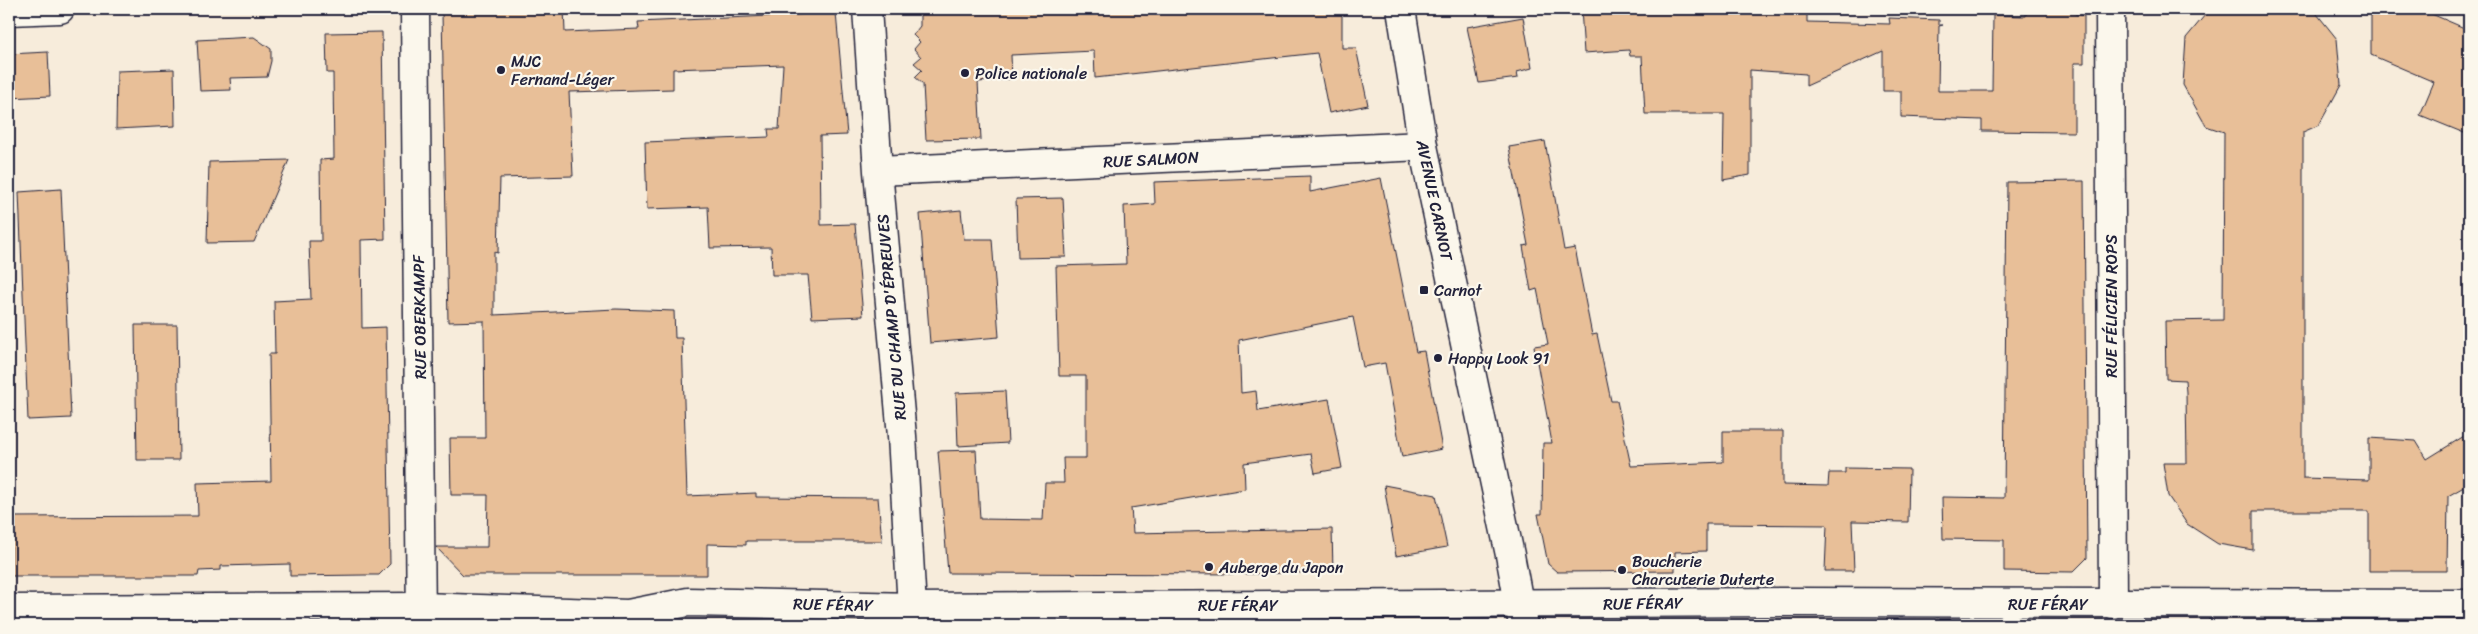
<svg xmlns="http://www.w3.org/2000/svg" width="2478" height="634" viewBox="0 0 2478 634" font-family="Sriracha,sans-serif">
<rect width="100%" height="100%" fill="#f7ecdb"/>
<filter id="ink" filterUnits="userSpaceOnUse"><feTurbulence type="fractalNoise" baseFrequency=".02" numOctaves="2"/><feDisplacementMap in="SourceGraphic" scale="10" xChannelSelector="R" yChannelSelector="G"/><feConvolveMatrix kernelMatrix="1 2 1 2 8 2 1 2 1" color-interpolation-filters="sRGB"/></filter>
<g filter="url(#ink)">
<path fill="#e8bf98" stroke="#22223b" d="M 535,9 L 564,9 L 565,32 L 639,29 L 638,22 L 836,13 L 847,135 L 820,136 L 821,225 L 855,224 L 863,316 L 812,318 L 808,275 L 772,275 L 771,247 L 710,248 L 708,207 L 647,209 L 645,142 L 769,137 L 768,129 L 779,129 L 783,65 L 673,69 L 673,89 L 569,92 L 573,176 L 500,178 L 498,253 L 494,252 L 494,315 L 616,309 L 674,311 L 675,338 L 682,338 L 687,496 L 756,493 L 756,497 L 878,498 L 882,541 L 746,541 L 746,545 L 707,544 L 707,575 L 463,575 L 436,547 L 487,547 L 488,495 L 451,495 L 450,438 L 485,438 L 484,321 L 448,322 L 442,13 Z
M 920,9 L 1342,9 L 1342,48 L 1356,48 L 1368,105 L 1329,113 L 1317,53 L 1095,78 L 1094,51 L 1011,55 L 1012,79 L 978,82 L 981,139 L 926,140 L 923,84 L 915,77 L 922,70 L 914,63 L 921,57 L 914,49 L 920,42 L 913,35 L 920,26 Z
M 1581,9 L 1807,9 L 1807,22 L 1890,24 L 1889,18 L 1939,20 L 1939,25 L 1943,25 L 1939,26 L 1938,91 L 1992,91 L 1993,15 L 2026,16 L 2026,9 L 2074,9 L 2075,14 L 2084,16 L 2084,63 L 2074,63 L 2074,132 L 1982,131 L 1982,120 L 1901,117 L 1901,91 L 1883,91 L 1883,51 L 1806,86 L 1806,74 L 1750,70 L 1750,175 L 1723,180 L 1724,114 L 1645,114 L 1642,56 L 1630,56 L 1629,50 L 1584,53 Z
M 2210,9 L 2313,9 L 2337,39 L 2341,85 L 2319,125 L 2303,132 L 2303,478 L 2369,480 L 2369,438 L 2416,441 L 2427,459 L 2469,433 L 2469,484 L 2448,496 L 2447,571 L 2369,571 L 2369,511 L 2253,511 L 2253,550 L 2218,544 L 2187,524 L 2168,496 L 2163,463 L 2187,463 L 2186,392 L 2185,380 L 2166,379 L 2165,321 L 2223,320 L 2224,132 L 2206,126 L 2183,85 L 2186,38 Z
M 2371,9 L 2420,9 L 2469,30 L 2469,135 L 2420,115 L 2434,82 L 2371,55 Z
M 1523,17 L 1532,68 L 1517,72 L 1518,78 L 1479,83 L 1467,27 Z
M 382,32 L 385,239 L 361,240 L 362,328 L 386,327 L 390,564 L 379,575 L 364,575 L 290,576 L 290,564 L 221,566 L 221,570 L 199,571 L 198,576 L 11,576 L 12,517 L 198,516 L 197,483 L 271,481 L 269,354 L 275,354 L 274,301 L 311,299 L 309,241 L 321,241 L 320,160 L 334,159 L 333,73 L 327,73 L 326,33 Z
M 254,37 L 271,49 L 271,61 L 267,77 L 230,78 L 231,90 L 200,91 L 197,40 Z
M 48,52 L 50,96 L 9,98 L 9,54 Z
M 174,69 L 175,126 L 116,129 L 117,71 Z
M 1545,141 L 1564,250 L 1575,248 L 1592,335 L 1597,334 L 1611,401 L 1617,401 L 1631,466 L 1723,462 L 1723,431 L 1783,431 L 1783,485 L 1828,486 L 1829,473 L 1845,473 L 1845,468 L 1909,469 L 1908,522 L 1852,521 L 1854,571 L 1825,571 L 1827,525 L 1706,524 L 1706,551 L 1675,552 L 1675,571 L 1557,572 L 1548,564 L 1538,514 L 1542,514 L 1543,443 L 1552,443 L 1534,346 L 1548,344 L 1537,289 L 1531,291 L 1523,246 L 1528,245 L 1509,147 Z
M 289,160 L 254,242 L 207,243 L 209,162 Z
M 1310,176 L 1310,192 L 1381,178 L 1416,352 L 1424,351 L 1442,449 L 1402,457 L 1385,363 L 1363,367 L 1353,317 L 1239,340 L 1241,393 L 1256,391 L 1258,411 L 1329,399 L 1342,468 L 1315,473 L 1311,454 L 1244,463 L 1245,489 L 1131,508 L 1133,533 L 1332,529 L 1333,572 L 1249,574 L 948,573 L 938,451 L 976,450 L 980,519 L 1043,520 L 1045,483 L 1064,483 L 1063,458 L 1086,458 L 1086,376 L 1059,376 L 1056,266 L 1126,264 L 1124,206 L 1155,204 L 1154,182 Z
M 2084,181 L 2087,558 L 2073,572 L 2004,571 L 2004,540 L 1943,539 L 1942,497 L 2004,498 L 2007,182 Z
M 61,189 L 71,418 L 28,420 L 19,192 Z
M 1063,198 L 1066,257 L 1018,258 L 1016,199 Z
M 961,210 L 964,239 L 992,239 L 999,337 L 930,343 L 920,214 Z
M 135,325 L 177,325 L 179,460 L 137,460 Z
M 1005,391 L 1008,443 L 958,446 L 956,393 Z
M 1384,485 L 1436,495 L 1447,547 L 1396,556 Z"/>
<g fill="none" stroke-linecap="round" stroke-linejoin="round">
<g stroke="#22223b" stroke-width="20">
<path id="service" d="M 2009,625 L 2009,604"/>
</g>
<g stroke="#22223b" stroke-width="31">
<path id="minor" d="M 415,9 L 421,625
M 867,9 L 878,171 L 902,436 L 913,625
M 2110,9 L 2113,604
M 9,11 L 60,9
M 878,171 L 1423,146"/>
</g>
<g stroke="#22223b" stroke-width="31">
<path id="tertiary" d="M 1401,9 L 1423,146 L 1510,555 L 1523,625"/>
</g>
<g stroke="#22223b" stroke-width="31">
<path id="secondary" d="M 9,609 L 422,607 L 628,614 L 688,602 L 913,607 L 1793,602 L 2469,604"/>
</g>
<use href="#service" stroke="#fbf7ec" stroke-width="16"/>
<use href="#minor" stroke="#fbf7ec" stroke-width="28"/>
<use href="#tertiary" stroke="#fbf7ec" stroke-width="28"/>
<use href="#secondary" stroke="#fbf7ec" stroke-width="28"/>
</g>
</g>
<g fill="#22223b" stroke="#fbf7ec" stroke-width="2">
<circle cx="501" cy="70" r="5"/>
<circle cx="965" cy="73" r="5"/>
<rect x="1419" y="285" width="10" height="10" rx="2.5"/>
<circle cx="1438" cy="358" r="5"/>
<circle cx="1209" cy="567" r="5"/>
<circle cx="1622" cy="570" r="5"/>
</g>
<g text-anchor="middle" stroke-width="4.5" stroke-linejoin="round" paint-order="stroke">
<g font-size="16" fill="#22223b" stroke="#fbf7ec" text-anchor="start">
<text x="511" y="67">MJC<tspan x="511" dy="18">Fernand-Léger</tspan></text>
<text x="975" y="79">Police nationale</text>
<text x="1434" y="296">Carnot</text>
<text x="1448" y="364">Happy Look 91</text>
<text x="1632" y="567">Boucherie<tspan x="1632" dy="18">Charcuterie Duterte</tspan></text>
<text x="1219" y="573">Auberge du Japon</text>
</g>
<g font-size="16" fill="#22223b" stroke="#fbf7ec">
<text transform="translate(1151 159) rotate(-3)" y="6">RUE SALMON</text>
<text transform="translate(1435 200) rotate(78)" y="6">AVENUE CARNOT</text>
<text transform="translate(2111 306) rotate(-90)" y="6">RUE FÉLICIEN ROPS</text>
<text transform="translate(419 317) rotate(-91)" y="6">RUE OBERKAMPF</text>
<text transform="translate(891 317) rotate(-95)" y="6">RUE DU CHAMP D'ÉPREUVES</text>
<text transform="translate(1643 603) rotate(-1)" y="6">RUE FÉRAY</text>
<text transform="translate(833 604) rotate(1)" y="6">RUE FÉRAY</text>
<text x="2048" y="610">RUE FÉRAY</text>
<text x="1238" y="611">RUE FÉRAY</text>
</g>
</g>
<rect width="2478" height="634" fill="none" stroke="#fbf7ec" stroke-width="30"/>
<rect x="15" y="15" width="2448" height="604" fill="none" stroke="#22223b" stroke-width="2" filter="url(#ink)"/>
</svg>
